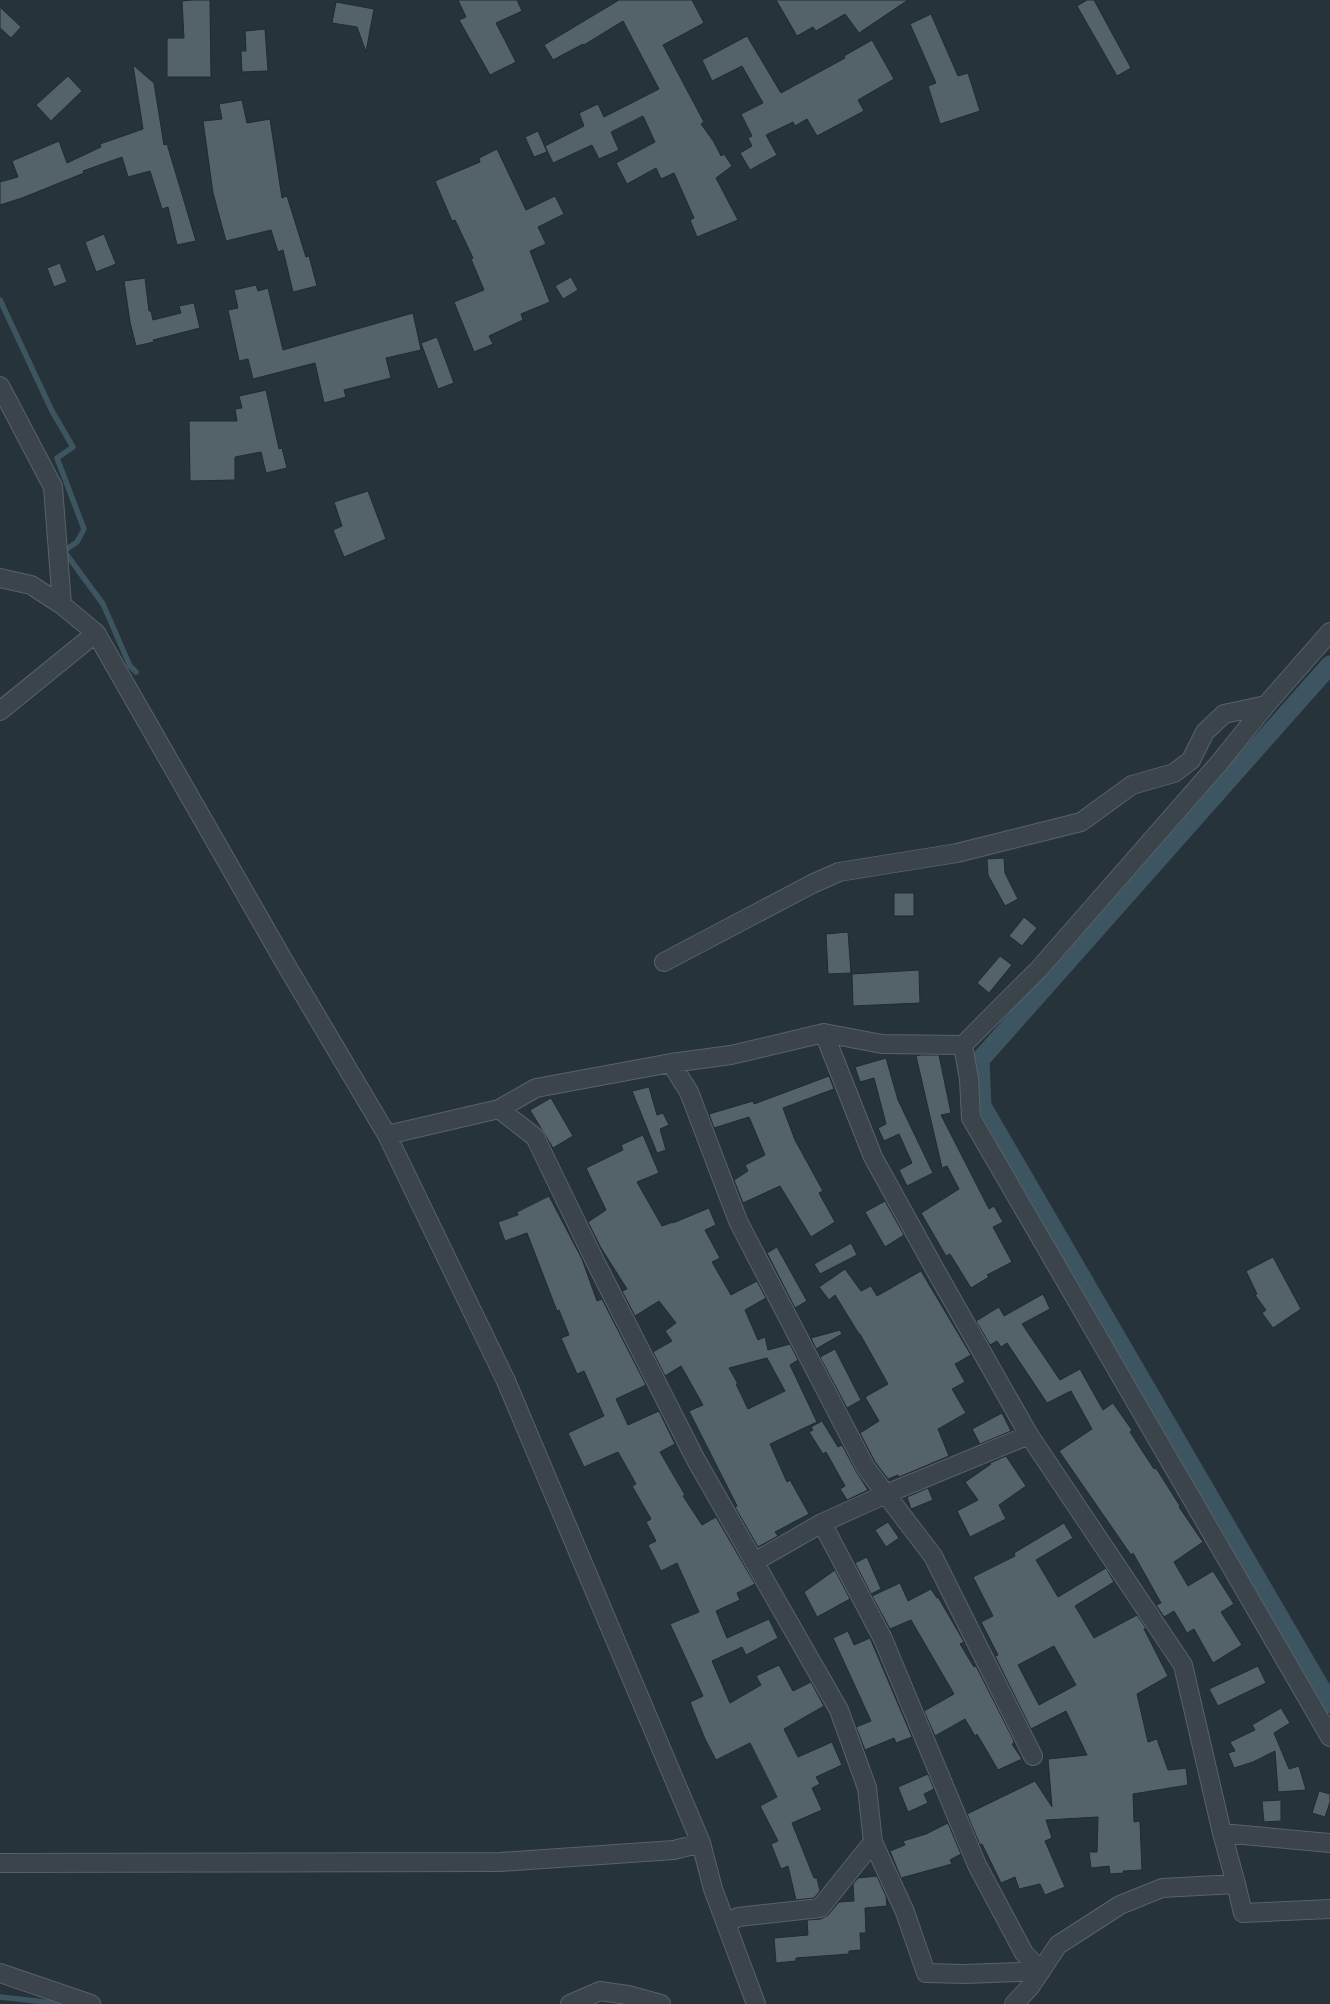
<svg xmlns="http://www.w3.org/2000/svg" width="1330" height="2004" viewBox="0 0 1330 2004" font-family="'PT Sans',sans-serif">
<rect width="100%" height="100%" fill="#26333a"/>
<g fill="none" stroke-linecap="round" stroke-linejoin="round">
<path stroke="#3d5461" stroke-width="5.5" d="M 0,300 L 52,411 L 73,447 L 57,458 L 84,529 L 77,542 L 64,551 L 103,604 L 130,666 L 136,672
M 0,1997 L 63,2004"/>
<path stroke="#3d5461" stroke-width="19" d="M 1330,665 L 980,1060 L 982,1106 L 1330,1704"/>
</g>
<path fill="#54626a" stroke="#212b31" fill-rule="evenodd" d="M 192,0 L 210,0 L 211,77 L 167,77 L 167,38 L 184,38 L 182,1 Z
M 458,0 L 517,0 L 522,11 L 496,23 L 516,62 L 490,75 L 459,20 L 466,17 Z
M 619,0 L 692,0 L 704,23 L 663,45 L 704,122 L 701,124 L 714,142 L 721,156 L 724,154 L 732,166 L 716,178 L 738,220 L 697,237 L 690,220 L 694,218 L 674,173 L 661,179 L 656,168 L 627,184 L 616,163 L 655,142 L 643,116 L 611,132 L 619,150 L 599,159 L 592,145 L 553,163 L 545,146 L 584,126 L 579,113 L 598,104 L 604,117 L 659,89 L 623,21 L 584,45 L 583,44 L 553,60 L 544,45 Z
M 776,0 L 908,0 L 859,33 L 845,14 L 816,31 L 813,27 L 797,36 Z
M 1087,0 L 1094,0 L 1131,68 L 1117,76 L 1077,6 Z
M 336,2 L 374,9 L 366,52 L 357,27 L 332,23 Z
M 0,7 L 21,27 L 11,38 L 0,28 Z
M 931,14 L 958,76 L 968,73 L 980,111 L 940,124 L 928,86 L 936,83 L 910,24 Z
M 265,29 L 268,71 L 242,72 L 241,51 L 246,51 L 245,31 Z
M 747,36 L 781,93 L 845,58 L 844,56 L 872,40 L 894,79 L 858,100 L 864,111 L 817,136 L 807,119 L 795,126 L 793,122 L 766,135 L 777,155 L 750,170 L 740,153 L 752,146 L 748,138 L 752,136 L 741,114 L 763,103 L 742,66 L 712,81 L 702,60 Z
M 133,65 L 154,83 L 164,145 L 167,144 L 196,241 L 177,245 L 168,207 L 162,209 L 150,171 L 128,177 L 122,157 L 83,171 L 84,173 L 22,198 L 0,205 L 0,182 L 18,177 L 12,161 L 59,141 L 67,163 L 101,147 L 100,144 L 143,129 Z
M 68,76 L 82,91 L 51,121 L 36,105 Z
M 242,100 L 247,123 L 270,119 L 282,198 L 287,196 L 306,257 L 309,256 L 317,286 L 293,292 L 283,250 L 278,252 L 271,230 L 226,241 L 213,193 L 203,121 L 222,119 L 219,104 Z
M 538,131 L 547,152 L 534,157 L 525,137 Z
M 497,149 L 526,210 L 555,196 L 564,214 L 538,227 L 546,244 L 530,251 L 550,302 L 521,314 L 523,320 L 489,336 L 493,344 L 474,352 L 454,302 L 484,290 L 471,259 L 473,258 L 455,220 L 452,221 L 435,181 L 480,162 L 479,158 Z
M 104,234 L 116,264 L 96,272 L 85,242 Z
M 60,263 L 67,282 L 54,287 L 47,268 Z
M 571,277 L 578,290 L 563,299 L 555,286 Z
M 145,278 L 149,311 L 151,311 L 153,320 L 181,313 L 179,306 L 194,303 L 200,328 L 153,340 L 154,342 L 136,346 L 130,322 L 124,281 Z
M 256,285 L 258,291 L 268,288 L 283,350 L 413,313 L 421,350 L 386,358 L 391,378 L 344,390 L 346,397 L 324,403 L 315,363 L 253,379 L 248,359 L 239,361 L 228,310 L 238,308 L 234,290 Z
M 437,337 L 454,383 L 438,389 L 421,343 Z
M 266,390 L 279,449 L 282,448 L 287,468 L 266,473 L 261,452 L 235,457 L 235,480 L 190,481 L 189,421 L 237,421 L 235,409 L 242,408 L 239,396 Z
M 368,491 L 386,539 L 344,557 L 333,530 L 342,526 L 334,502 Z
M 1004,858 L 1005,873 L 1018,899 L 1005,906 L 988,875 L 987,859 Z
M 894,893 L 914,893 L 914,916 L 894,916 Z
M 1024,917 L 1037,928 L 1022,946 L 1009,936 Z
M 848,932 L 851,973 L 828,974 L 826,934 Z
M 1000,956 L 1012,965 L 989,993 L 977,983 Z
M 919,970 L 920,1003 L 853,1006 L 852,974 Z
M 921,1055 L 939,1055 L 951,1113 L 941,1115 L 989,1209 L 994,1206 L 1003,1222 L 993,1227 L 1012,1262 L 987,1275 L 989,1277 L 971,1288 L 950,1254 L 946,1256 L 921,1213 L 959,1189 L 947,1166 L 942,1168 L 916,1056 Z
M 886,1058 L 898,1100 L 933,1173 L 907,1186 L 899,1170 L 912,1163 L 899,1134 L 884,1141 L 878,1128 L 886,1124 L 874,1078 L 860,1082 L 855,1067 Z
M 829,1076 L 834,1089 L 783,1108 L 795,1140 L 823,1191 L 819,1193 L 835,1222 L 811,1237 L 780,1186 L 743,1203 L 734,1180 L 748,1171 L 745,1165 L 765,1155 L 749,1117 L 714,1128 L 709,1114 L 753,1101 L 754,1104 Z
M 649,1087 L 657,1115 L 663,1113 L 669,1125 L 660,1129 L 666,1150 L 657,1153 L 632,1091 Z
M 551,1098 L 573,1136 L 553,1148 L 530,1110 Z
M 643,1135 L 659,1173 L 637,1182 L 662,1226 L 673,1222 L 673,1223 L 709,1208 L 716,1225 L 705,1230 L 720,1258 L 712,1262 L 731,1295 L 757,1281 L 766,1298 L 745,1310 L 758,1340 L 765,1337 L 768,1350 L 790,1344 L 798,1360 L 790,1365 L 817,1422 L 770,1444 L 787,1482 L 790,1480 L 809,1514 L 775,1532 L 778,1536 L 758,1547 L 735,1507 L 737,1506 L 689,1411 L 703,1405 L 681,1366 L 665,1376 L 653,1352 L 672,1341 L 665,1331 L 676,1323 L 659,1301 L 635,1316 L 622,1291 L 627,1289 L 601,1248 L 588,1222 L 606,1210 L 586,1168 L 623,1150 L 621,1145 ZM 767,1358 L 785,1391 L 748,1409 L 736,1384 L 738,1384 L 729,1368 Z
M 549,1196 L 582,1259 L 597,1301 L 602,1299 L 646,1385 L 616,1399 L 628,1425 L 659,1411 L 675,1444 L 660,1452 L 685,1495 L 683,1496 L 702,1525 L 716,1517 L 755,1584 L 737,1593 L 740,1600 L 716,1611 L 727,1638 L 769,1619 L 778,1638 L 746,1655 L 742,1647 L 712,1661 L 730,1703 L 761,1685 L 756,1676 L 779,1665 L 793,1691 L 811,1682 L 824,1706 L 784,1729 L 798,1757 L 832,1742 L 842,1765 L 816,1777 L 820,1784 L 812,1788 L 822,1810 L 792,1823 L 814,1878 L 817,1878 L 820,1891 L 814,1898 L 796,1900 L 788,1866 L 781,1869 L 771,1844 L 778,1841 L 760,1806 L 777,1797 L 750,1743 L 716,1760 L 705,1739 L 690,1702 L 703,1696 L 670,1624 L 699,1612 L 677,1563 L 661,1571 L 648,1545 L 656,1541 L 646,1522 L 651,1519 L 632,1486 L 636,1484 L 618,1452 L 584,1467 L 568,1433 L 604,1416 L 584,1371 L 577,1374 L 561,1338 L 569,1335 L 559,1310 L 557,1311 L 527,1233 L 505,1241 L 498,1222 L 518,1215 L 517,1212 Z
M 885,1201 L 904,1235 L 885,1247 L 865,1212 Z
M 851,1243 L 857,1255 L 820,1274 L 814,1264 Z
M 777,1247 L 807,1301 L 795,1308 L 767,1253 Z
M 1273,1257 L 1301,1309 L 1273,1328 L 1262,1313 L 1266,1310 L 1255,1295 L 1257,1294 L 1246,1271 Z
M 845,1269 L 861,1291 L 871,1286 L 877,1296 L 921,1271 L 971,1355 L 955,1364 L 965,1382 L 952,1389 L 966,1413 L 938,1429 L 949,1456 L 899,1477 L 898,1475 L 888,1479 L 875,1462 L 860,1433 L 879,1421 L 865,1397 L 888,1384 L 860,1334 L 859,1334 L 835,1295 L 829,1300 L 819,1287 Z
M 1043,1294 L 1050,1309 L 1022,1324 L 1060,1380 L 1080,1369 L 1103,1410 L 1113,1403 L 1132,1430 L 1130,1432 L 1154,1469 L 1156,1468 L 1180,1506 L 1179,1507 L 1203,1542 L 1174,1562 L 1188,1586 L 1213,1571 L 1234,1604 L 1221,1612 L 1242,1645 L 1213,1663 L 1194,1629 L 1187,1633 L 1174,1611 L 1164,1617 L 1156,1605 L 1161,1603 L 1133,1553 L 1131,1555 L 1059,1451 L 1092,1429 L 1071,1391 L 1047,1403 L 1007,1343 L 1001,1347 L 997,1341 L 990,1345 L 976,1321 L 999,1307 L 1004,1316 Z
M 840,1330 L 842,1334 L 816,1349 L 811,1338 Z
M 835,1349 L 861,1400 L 847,1408 L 820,1357 Z
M 1002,1413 L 1011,1431 L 980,1444 L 972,1429 Z
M 822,1421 L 838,1447 L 842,1445 L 857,1473 L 868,1490 L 847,1500 L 840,1489 L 845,1486 L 826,1452 L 823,1454 L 809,1432 L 813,1430 L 811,1427 Z
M 1006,1456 L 1026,1486 L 999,1505 L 1006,1519 L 970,1537 L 957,1511 L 978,1500 L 965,1482 L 991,1464 L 990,1463 Z
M 928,1488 L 933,1500 L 911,1509 L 907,1497 Z
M 888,1522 L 899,1538 L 886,1547 L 875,1530 Z
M 1064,1523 L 1073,1538 L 1036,1560 L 1058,1597 L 1106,1568 L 1114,1582 L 1075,1606 L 1094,1638 L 1137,1615 L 1146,1628 L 1144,1629 L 1168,1676 L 1137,1694 L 1148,1742 L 1157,1739 L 1168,1770 L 1186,1768 L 1188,1785 L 1133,1794 L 1134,1822 L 1140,1821 L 1142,1870 L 1123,1871 L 1124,1873 L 1110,1874 L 1109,1866 L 1091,1868 L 1089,1852 L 1097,1852 L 1098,1817 L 1046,1820 L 1052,1838 L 1045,1841 L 1065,1887 L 1045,1895 L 1040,1884 L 1019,1889 L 1015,1877 L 1001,1883 L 982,1844 L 980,1845 L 967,1814 L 1035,1781 L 1052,1807 L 1048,1759 L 1087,1755 L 1066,1711 L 1031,1729 L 995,1656 L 998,1655 L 981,1622 L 993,1616 L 973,1577 L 1015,1556 L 1014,1553 ZM 1054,1646 L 1076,1685 L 1039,1705 L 1018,1665 Z
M 867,1557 L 881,1589 L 871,1594 L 855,1563 Z
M 835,1570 L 850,1599 L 817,1617 L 804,1592 Z
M 900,1583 L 908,1601 L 931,1589 L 937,1598 L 938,1597 L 963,1640 L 964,1642 L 960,1644 L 974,1667 L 976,1666 L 1013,1739 L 1014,1743 L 1012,1744 L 1022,1759 L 998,1770 L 977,1734 L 975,1736 L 965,1719 L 935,1736 L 924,1711 L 954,1694 L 911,1620 L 890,1629 L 872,1596 Z
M 848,1631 L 854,1645 L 870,1638 L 912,1737 L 896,1743 L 894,1738 L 865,1750 L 856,1727 L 871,1721 L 833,1638 Z
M 1258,1666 L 1266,1683 L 1218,1706 L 1209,1689 Z
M 1281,1708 L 1290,1723 L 1274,1733 L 1289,1769 L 1299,1766 L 1306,1790 L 1278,1792 L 1275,1751 L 1253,1762 L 1234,1768 L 1228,1753 L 1235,1751 L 1230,1742 L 1255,1730 L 1252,1725 Z
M 928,1774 L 934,1789 L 924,1794 L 928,1803 L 908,1812 L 898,1787 Z
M 1319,1791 L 1330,1794 L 1330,1802 L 1325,1817 L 1312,1813 Z
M 1281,1800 L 1281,1821 L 1264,1822 L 1262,1801 Z
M 948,1823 L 961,1854 L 950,1860 L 952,1864 L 901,1878 L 890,1851 L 905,1845 L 903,1841 L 926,1834 Z
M 877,1876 L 886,1896 L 887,1906 L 865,1908 L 866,1933 L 860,1933 L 861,1950 L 849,1951 L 849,1954 L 796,1958 L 796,1961 L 776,1963 L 774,1938 L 808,1935 L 807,1920 L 821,1919 L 828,1915 L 839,1902 L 854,1901 L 853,1884 L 858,1878 Z"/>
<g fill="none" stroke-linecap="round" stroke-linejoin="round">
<g stroke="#586268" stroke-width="20">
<path id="minor" d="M 0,386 L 53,487 L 62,605
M 0,578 L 31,585 L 62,605 L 96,633 L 285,963 L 387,1135 L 506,1381 L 701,1843 L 713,1889 L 756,2004
M 0,711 L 96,633
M 664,962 L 812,884 L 839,872 L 957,853 L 1081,822 L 1132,785 L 1174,773 L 1191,760 L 1205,732 L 1224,714 L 1266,705 L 1330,632
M 824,1033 L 873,1157 L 937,1273 L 1029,1435 L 1183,1665 L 1222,1833 L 1236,1884 L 1162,1888 L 1120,1905 L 1058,1945 L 1030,1987 L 1014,2004
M 963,1045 L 969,1079 L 971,1118 L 1330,1737
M 671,1063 L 689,1092 L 738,1221 L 866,1468 L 933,1556 L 1033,1756
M 499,1109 L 535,1137 L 595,1261 L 696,1460 L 839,1710 L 867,1788 L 873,1842 L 905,1912 L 926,1973 L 964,1974 L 1041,1971
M 387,1135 L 499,1109 L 536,1088 L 671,1063 L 731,1055 L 824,1033 L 882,1044 L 963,1045 L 1039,969 L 1220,762 L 1266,705
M 822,1523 L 883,1639 L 977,1865 L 1024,1953 L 1041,1971
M 754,1562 L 822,1523 L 886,1494 L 1029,1435
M 1222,1833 L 1330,1843
M 0,1863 L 500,1862 L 674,1850 L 701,1843
M 1236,1884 L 1243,1913 L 1330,1909
M 726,1924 L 738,1917 L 820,1908 L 873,1842
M 0,1973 L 91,2004
M 570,2004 L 600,1991 L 628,1995 L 661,2004"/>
</g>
<use href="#minor" stroke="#3a444a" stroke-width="18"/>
</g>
</svg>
